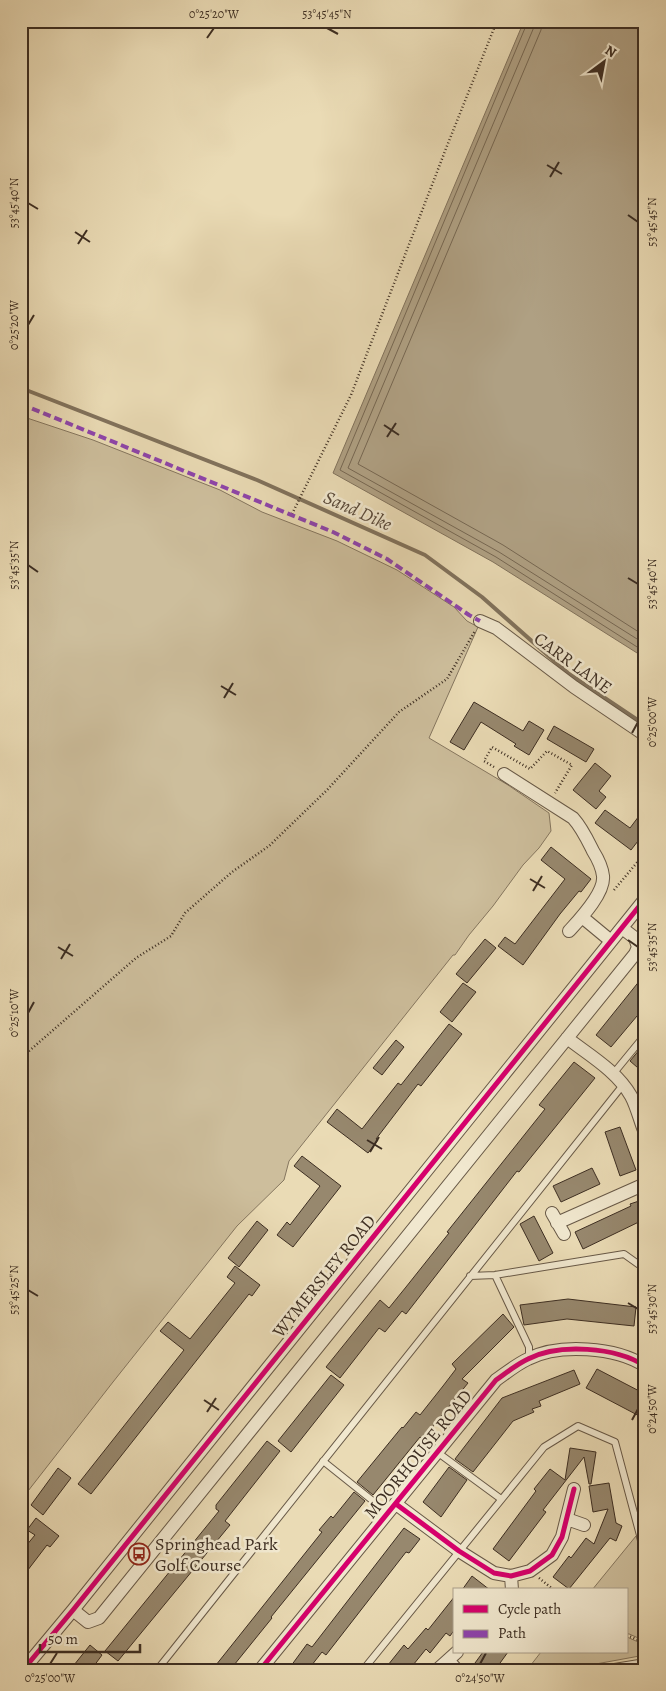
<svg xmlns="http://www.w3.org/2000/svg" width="666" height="1691" viewBox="0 0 666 1691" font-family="Alegreya,serif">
<rect width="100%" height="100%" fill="#eadbb5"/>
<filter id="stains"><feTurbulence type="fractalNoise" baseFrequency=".004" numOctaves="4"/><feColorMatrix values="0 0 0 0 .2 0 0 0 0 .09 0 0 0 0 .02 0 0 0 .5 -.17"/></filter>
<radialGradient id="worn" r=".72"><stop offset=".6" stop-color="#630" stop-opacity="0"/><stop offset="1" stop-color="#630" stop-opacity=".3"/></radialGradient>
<path fill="#cdbe9c" stroke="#85765f" d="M 21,416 L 93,440 L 220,490 L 262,512 L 337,541 L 397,570 L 454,607 L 467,621 L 478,627 L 429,738 L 508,785 L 549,813 L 551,831 L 539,848 L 523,865 L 493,906 L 469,935 L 455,955 L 453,955 L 289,1161 L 284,1180 L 237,1226 L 113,1382 L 21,1500 Z
M 636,1536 L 645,1567 L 645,1641 L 627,1633 L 627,1590 L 592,1590 Z
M 627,1637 L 645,1645 L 645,1655 L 563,1670 L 527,1670 L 541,1652 L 627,1652 Z"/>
<path fill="#afa083" stroke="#81725c" d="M 524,21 L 645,21 L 645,658 L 493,562 L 333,473 Z"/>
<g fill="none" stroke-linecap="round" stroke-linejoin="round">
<path stroke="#766752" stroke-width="1" d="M 528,21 L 340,470 L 496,557 L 645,652
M 535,21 L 534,27 L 348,468 L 499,552 L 645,644
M 542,21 L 541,30 L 358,464 L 503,545 L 645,636"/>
<path stroke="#81725c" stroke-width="4" d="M 21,388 L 257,480 L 425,555 L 482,597 L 569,674 L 645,725"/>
</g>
<path fill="#97886e" stroke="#3d2e22" d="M 474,702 L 523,731 L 529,721 L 544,730 L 529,755 L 514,746 L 516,744 L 481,722 L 464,750 L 450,742 Z
M 554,726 L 594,749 L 586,762 L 547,739 Z
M 595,763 L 611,776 L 599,791 L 606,797 L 596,809 L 573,790 Z
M 645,808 L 645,832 L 631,850 L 595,823 L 605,810 L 630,828 Z
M 551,847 L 591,879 L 581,892 L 579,891 L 560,914 L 523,965 L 498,946 L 505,937 L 515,944 L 565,879 L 541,860 Z
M 485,939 L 496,948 L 467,983 L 456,974 Z
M 645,974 L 645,1023 L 637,1016 L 611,1047 L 596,1035 Z
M 463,983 L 476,992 L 452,1022 L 440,1012 Z
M 449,1024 L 462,1034 L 421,1086 L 418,1084 L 376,1139 L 378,1140 L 368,1153 L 327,1122 L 337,1109 L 362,1129 L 398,1083 L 401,1085 Z
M 396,1040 L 404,1047 L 382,1075 L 373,1068 Z
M 645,1043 L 645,1074 L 630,1061 Z
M 574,1062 L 595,1078 L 519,1172 L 517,1171 L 406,1314 L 402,1311 L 385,1332 L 379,1328 L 340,1378 L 326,1367 L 380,1300 L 389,1308 L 406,1287 L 449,1233 L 447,1232 L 545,1109 L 539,1105 Z
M 620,1127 L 636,1170 L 620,1176 L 605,1132 Z
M 302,1156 L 341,1186 L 293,1247 L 277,1235 L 287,1222 L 290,1225 L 320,1186 L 294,1166 Z
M 592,1168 L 600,1184 L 561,1202 L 553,1186 Z
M 645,1199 L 645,1219 L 583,1249 L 575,1232 L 631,1206 L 630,1204 Z
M 534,1216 L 553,1253 L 539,1261 L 520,1224 Z
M 257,1221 L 268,1230 L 239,1267 L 228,1258 Z
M 235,1266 L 260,1285 L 252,1296 L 249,1294 L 91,1494 L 78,1484 L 184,1350 L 160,1331 L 168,1322 L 190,1339 L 235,1283 L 227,1277 Z
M 568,1299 L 636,1307 L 634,1326 L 567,1319 L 524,1325 L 520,1305 Z
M 503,1314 L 514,1327 L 462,1379 L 468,1383 L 423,1439 L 420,1437 L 373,1495 L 357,1482 L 402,1427 L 403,1428 L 416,1412 L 420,1415 L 443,1386 L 456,1369 L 452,1364 Z
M 597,1369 L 645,1394 L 645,1419 L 586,1388 Z
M 574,1370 L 580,1384 L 539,1401 L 541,1406 L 532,1409 L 534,1412 L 513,1421 L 473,1472 L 455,1459 L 502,1398 Z
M 331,1375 L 344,1385 L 291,1452 L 278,1441 Z
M 267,1441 L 280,1451 L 225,1521 L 230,1525 L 118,1661 L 105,1651 L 219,1511 L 216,1509 L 216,1505 Z
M 570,1448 L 596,1452 L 591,1484 L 589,1484 L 584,1457 L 543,1510 L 546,1512 L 509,1561 L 493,1549 L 536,1491 L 534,1489 L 550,1469 L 565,1480 Z
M 449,1467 L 467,1480 L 441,1517 L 423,1502 Z
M 58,1468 L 71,1478 L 43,1515 L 31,1505 Z
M 609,1483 L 616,1523 L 622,1526 L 616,1541 L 610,1538 L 569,1589 L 553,1577 L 569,1556 L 571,1558 L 586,1538 L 594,1544 L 608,1509 L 593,1512 L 589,1486 Z
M 354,1492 L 365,1501 L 271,1617 L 272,1618 L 230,1670 L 212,1670 L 322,1532 L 319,1530 L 331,1516 L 333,1518 Z
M 36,1518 L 59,1536 L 50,1547 L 47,1545 L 21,1579 L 21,1552 L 35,1535 L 27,1530 Z
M 404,1528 L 420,1539 L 409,1553 L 406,1552 L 326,1655 L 322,1652 L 308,1670 L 288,1670 L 307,1644 L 312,1647 Z
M 472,1576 L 490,1590 L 462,1590 Z
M 455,1596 L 455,1629 L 450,1636 L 446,1633 L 430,1653 L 426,1649 L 409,1670 L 384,1670 L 404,1645 L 408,1649 L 426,1628 L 428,1630 Z
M 90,1645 L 102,1655 L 91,1670 L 70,1670 Z
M 483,1652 L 508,1652 L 495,1670 L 483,1670 L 475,1663 Z"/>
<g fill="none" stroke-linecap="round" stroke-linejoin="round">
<g stroke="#685947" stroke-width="8">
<path id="lane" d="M 613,1074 L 645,1035
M 495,1275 L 529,1347 L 529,1358
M 470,1276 L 495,1275 L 624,1254 L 645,1269
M 437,1452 L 501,1499
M 323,1461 L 388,1513
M 635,1516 L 645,1513
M 157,1670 L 623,1085
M 363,1670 L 544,1447 L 578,1426 L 615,1442 L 645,1554
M 596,1670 L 645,1662"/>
</g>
<g stroke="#685947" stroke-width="14">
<path id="street" d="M 480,621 L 496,628 L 574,687 L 645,735
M 504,774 L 573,818 C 582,828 587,839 593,851 C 598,859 602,867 603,876 C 605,893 580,919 569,931
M 582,917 L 611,941
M 567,1038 C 589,1055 617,1071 631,1096 C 637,1107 640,1121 645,1133
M 552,1213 L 564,1234
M 557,1223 L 645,1184
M 396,1504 L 459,1551 L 494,1573 L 511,1576 L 530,1571 L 552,1555 L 562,1537 L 574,1489
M 567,1519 L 584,1525
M 511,1576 L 512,1590
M 73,1610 L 88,1622 L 99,1618 L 635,954 L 638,947 L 635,938 L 622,928
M 448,1660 L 457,1670
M 23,1670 L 73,1610 L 645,899
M 260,1670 L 496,1380 C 506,1373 517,1364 528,1359 C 559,1343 616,1347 645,1366
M 437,1670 L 457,1652"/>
</g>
<path stroke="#3d2e22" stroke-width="2.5" stroke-dasharray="1 2.5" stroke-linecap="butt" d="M 292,514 L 351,395 L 447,146 L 497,21
M 494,767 L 484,761 L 492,747 L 530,769 L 547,751 L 572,765 L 555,793
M 614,890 L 645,853
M 21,1058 L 136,958 L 171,936 L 185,913 L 232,872 L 269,846 L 327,790 L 399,712 L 447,679 L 475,631
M 539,1578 L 554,1590
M 627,1635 L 645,1643"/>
<use href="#lane" stroke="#f1e8cf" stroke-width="6"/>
<use href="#street" stroke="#f1e8cf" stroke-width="12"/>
<path stroke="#8e44ad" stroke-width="4" stroke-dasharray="8 4" stroke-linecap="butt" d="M 21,404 L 333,532 L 387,559 L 469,615 L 480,621"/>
<g stroke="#f1e8cf" stroke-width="8">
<path id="cycleway" d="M 396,1504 L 459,1551 L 494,1573 L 511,1576 L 530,1571 L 552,1555 L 562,1537 L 574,1489
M 23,1670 L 73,1610 L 645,899
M 260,1670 L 496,1380 C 506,1373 517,1364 528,1359 C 559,1343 616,1347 645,1366"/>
</g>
<use href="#cycleway" stroke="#d6006c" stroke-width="5"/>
</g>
<path fill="none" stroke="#3d2e22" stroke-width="2" d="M 327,28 L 338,34M 207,38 L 214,28M 547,165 L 562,174M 550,177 L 559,162M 28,203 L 38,209M 628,215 L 638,222M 75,232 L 90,242M 78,244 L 87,230M 28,325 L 34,315M 384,425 L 399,435M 387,437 L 396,423M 28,565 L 38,572M 628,578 L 638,584M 221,686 L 236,695M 224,698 L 233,683M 632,733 L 638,722M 530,879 L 545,888M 533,891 L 542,876M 628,940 L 638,947M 58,947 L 73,956M 61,959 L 70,944M 28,1013 L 34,1002M 367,1140 L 382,1149M 370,1152 L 379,1137M 28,1290 L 38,1296M 628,1303 L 638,1309M 204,1400 L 219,1410M 207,1412 L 216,1398M 632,1420 L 638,1409M 50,1664 L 57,1653M 480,1664 L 486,1653"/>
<defs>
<g id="bus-ring" transform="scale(1.125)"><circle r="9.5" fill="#f1e8cf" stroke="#8f2418" stroke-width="1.5"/><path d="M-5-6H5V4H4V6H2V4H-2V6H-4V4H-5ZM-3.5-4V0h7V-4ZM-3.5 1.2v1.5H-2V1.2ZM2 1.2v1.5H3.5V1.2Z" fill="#8f2418"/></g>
</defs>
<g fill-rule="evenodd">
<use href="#bus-ring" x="139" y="1554"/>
</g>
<g text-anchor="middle" stroke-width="5" stroke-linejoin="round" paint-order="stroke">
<g font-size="18" fill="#3d2e22" stroke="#f1e8cf">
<text transform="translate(573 663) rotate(36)" y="6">CARR LANE</text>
<text transform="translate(324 1276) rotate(-51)" y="6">WYMERSLEY ROAD</text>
<text transform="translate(418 1454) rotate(-51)" y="6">MOORHOUSE ROAD</text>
</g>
<g font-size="18" fill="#3d2e22" stroke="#f1e8cf" text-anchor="start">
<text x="155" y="1550">Springhead Park<tspan x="155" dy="21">Golf Course</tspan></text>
</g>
<g font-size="19" font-style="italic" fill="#5a4a3a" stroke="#f1e8cf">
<text transform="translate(358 510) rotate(24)" y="7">Sand Dike</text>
</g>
</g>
<rect width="666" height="1691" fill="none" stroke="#eadbb5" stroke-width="55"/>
<rect x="453" y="1588" width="175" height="65" fill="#f1e8cf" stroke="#a99e8a"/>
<rect x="463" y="1605" width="25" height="8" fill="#d6006c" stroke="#a99e8a"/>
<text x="498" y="1614" font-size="15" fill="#3d2e22">Cycle path</text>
<rect x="463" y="1630" width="25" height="8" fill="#8e44ad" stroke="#a99e8a"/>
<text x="498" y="1638" font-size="15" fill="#3d2e22">Path</text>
<g transform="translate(604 62) rotate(32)" stroke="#f1e8cf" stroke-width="4" paint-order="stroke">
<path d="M0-4L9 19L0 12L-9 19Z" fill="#3d2e22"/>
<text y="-8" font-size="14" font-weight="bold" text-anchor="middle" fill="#3d2e22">N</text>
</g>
<path d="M40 1644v8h100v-8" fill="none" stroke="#3d2e22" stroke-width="2.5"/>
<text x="48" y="1644" font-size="15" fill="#3d2e22" stroke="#f1e8cf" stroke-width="4" paint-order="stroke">50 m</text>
<rect x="28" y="28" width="610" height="1636" fill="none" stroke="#3d2e22" stroke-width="2"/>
<g font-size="12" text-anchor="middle" fill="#3d2e22">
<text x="214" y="18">0°25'20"W</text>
<text x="327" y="18">53°45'45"N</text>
<text transform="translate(14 203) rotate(-90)" y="4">53°45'40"N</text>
<text transform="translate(652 222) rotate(-90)" y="4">53°45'45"N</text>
<text transform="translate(14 325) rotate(-90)" y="4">0°25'20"W</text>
<text transform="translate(14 565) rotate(-90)" y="4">53°45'35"N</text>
<text transform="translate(652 584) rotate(-90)" y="4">53°45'40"N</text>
<text transform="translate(652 722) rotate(-90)" y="4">0°25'00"W</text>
<text transform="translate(652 947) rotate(-90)" y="4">53°45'35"N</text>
<text transform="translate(14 1013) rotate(-90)" y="4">0°25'10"W</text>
<text transform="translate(14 1290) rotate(-90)" y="4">53°45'25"N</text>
<text transform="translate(652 1309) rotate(-90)" y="4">53°45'30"N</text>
<text transform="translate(652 1409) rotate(-90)" y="4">0°24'50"W</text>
<text x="50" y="1682">0°25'00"W</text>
<text x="480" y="1682">0°24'50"W</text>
</g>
<rect width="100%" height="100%" filter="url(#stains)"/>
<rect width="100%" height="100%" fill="url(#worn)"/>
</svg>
